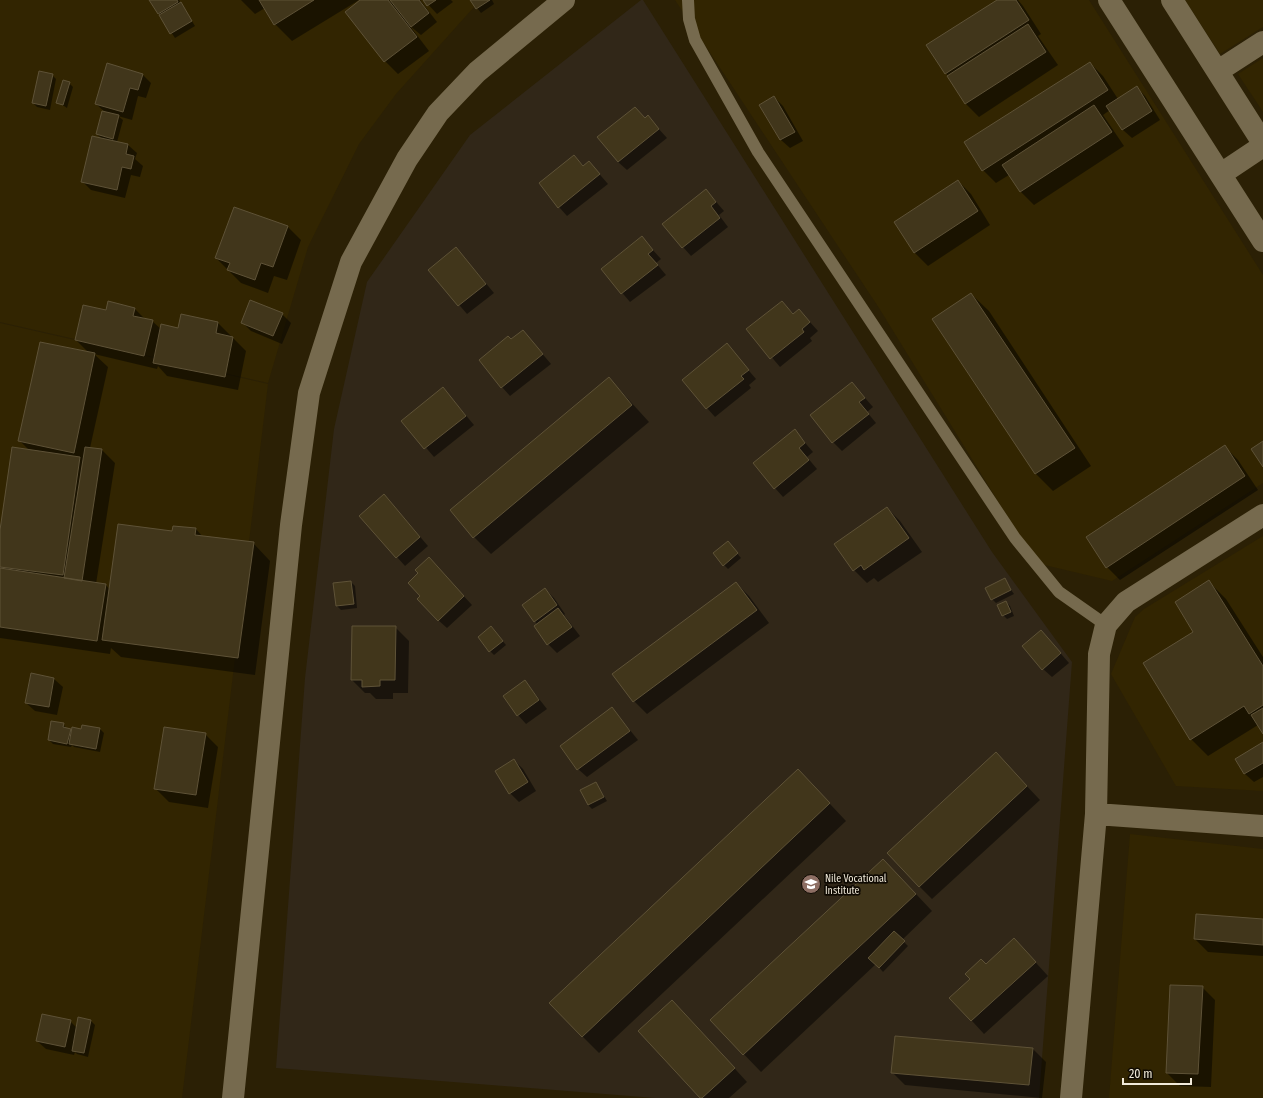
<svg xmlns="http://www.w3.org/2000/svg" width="1263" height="1098" viewBox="0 0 1263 1098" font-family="'Fira Sans Condensed',sans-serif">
<rect width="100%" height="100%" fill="#2b2005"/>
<path fill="#322501" d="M 0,0 L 484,0 L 474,7 L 396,94 L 359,144 L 308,247 L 268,383 L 0,322 Z
M 675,0 L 1089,0 L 1263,275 L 1263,483 L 1112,581 L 1036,563 L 879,308 Z
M 1185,0 L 1263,0 L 1263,27 L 1220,54 Z
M 1263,58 L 1263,112 L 1238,74 Z
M 0,323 L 268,384 L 182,1098 L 0,1098 Z
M 1263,536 L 1263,791 L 1176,786 L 1111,674 L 1135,617 L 1144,609 Z
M 1130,834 L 1263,849 L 1263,1098 L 1109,1098 Z"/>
<path fill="#312718" d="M 641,0 L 643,0 L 992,552 L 1072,662 L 1039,1098 L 655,1098 L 276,1068 L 305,678 L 334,429 L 367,282 L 470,135 Z"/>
<path fill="#0007" d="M 150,0 L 179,0 L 195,26 L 175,38 Z
M 241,0 L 389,0 L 391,2 L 392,0 L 420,0 L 437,22 L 421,35 L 410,26 L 429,51 L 398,74 L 385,61 L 359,0 L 292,41 L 275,24 L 265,8 L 255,14 Z
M 424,0 L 451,0 L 453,2 L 437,14 Z
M 471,0 L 492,0 L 494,4 L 481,13 Z
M 999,0 L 1018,0 L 1023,6 L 1041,34 L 1038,36 L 1058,65 L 979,117 L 966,104 L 946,73 Z
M 1090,63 L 1103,76 L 1118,99 L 1137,88 L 1145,96 L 1160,120 L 1132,138 L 1123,130 L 1110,110 L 1103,115 L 1124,146 L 1034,205 L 1021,192 L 1009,175 L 996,183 L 983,170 Z
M 142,74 L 151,83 L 146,98 L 138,96 L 132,120 L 118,116 L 123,120 L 117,142 L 128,145 L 137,153 L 135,159 L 143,166 L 140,177 L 131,175 L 125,198 L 91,190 L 82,181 L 102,139 L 97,134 L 106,113 L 96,104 Z
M 52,75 L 56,79 L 50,110 L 37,107 L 33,103 Z
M 69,83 L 73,87 L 67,108 L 58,102 Z
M 774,97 L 783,106 L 803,141 L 790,148 L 781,140 L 760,106 Z
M 635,108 L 646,119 L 648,117 L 667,138 L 627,170 L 618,162 Z
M 574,156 L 584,166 L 589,162 L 608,184 L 567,216 L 559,207 Z
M 958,181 L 971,194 L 990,225 L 928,266 L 915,253 L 895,222 Z
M 706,190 L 724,211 L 719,215 L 728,227 L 691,256 L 683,247 Z
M 288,227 L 301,240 L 287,280 L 274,276 L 268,293 L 241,283 L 216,258 Z
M 642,238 L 661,259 L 656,263 L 666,275 L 630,302 L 602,269 Z
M 464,257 L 494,293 L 467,314 L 429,270 Z
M 971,294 L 989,311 L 1091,466 L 1053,491 L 1036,474 L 933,320 Z
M 782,302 L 794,314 L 799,310 L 818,331 L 810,338 L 812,341 L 780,367 L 748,329 Z
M 135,309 L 146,320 L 152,321 L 161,329 L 179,329 L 182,316 L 218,323 L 246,351 L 238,390 L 167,376 L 158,366 L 157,369 L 94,354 L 108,367 L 90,448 L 102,450 L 115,463 L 96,584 L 106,585 L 110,590 L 196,529 L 203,537 L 253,543 L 270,561 L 255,675 L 121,657 L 111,648 L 110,654 L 0,638 L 0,537 L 30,451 L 20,441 L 89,353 L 76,340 L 106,311 Z
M 282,314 L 291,323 L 282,344 L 251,331 L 242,322 Z
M 523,331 L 551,364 L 510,396 L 502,387 L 511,340 Z
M 727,345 L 756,379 L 749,385 L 751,388 L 715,417 L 707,408 Z
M 609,378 L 649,422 L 491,554 L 474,537 Z
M 852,383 L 873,407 L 867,412 L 876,423 L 842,451 L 833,442 Z
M 443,388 L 474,425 L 434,457 L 403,421 Z
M 795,431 L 813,452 L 807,457 L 817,469 L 783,497 L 775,488 Z
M 1225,447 L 1238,460 L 1258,490 L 1120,580 L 1107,567 Z
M 392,504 L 428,546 L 405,566 L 397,557 Z
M 887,508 L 900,521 L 922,552 L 878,582 L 874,578 L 867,583 L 854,570 L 835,544 Z
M 731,546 L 741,558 L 728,569 L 724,565 Z
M 437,567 L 472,605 L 447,628 L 438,620 L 422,596 L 420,573 Z
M 1004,580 L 1014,594 L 996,603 L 992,599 Z
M 351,582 L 355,586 L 357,608 L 341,610 L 337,606 Z
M 1209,582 L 1226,599 L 1263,657 L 1263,732 L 1258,725 L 1208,756 L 1191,739 L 1194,632 Z
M 736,583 L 749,596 L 769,623 L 647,714 L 634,701 Z
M 545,589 L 554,598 L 565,614 L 564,615 L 580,636 L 557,653 L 548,644 L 535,621 Z
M 1006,602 L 1010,606 L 1014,616 L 1007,619 L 1003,615 Z
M 353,627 L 395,627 L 409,641 L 408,693 L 393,693 L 393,699 L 376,699 L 370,693 L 365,693 L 352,680 Z
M 491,627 L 506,645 L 494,655 L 490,651 Z
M 1049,640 L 1069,663 L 1052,677 L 1043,669 Z
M 31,674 L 54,679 L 63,687 L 57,715 L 35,711 L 26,703 Z
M 525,681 L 547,709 L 526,724 L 518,715 Z
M 612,708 L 638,740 L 587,777 L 578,769 Z
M 63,724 L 67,729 L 72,731 L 100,729 L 104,733 L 100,752 L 74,747 L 72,745 L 71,747 L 53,744 L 49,740 Z
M 205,734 L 218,747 L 208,808 L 169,802 L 155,788 Z
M 1263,743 L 1263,777 L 1254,782 L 1245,774 L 1236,760 Z
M 514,760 L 523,769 L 536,791 L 519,802 L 510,793 Z
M 1009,767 L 1040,800 L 932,899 L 919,886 Z
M 596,783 L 607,801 L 592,809 L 588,805 Z
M 815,788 L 846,821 L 599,1053 L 582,1036 Z
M 900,877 L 932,911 L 902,940 L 908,946 L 883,972 L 876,964 L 761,1072 L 711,1020 Z
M 1263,920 L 1263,956 L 1208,952 L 1195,939 Z
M 1027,953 L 1048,976 L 984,1034 L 951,998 L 986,966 Z
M 1202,987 L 1215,1000 L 1211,1087 L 1180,1086 L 1167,1073 Z
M 685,1014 L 747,1082 L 729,1098 L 701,1098 Z
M 70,1021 L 77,1028 L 91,1021 L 95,1025 L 88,1057 L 77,1054 L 75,1052 L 74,1055 L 46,1049 L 37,1041 Z
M 1033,1049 L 1046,1062 L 1042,1098 L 905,1085 L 892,1072 Z"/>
<path fill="#41361b" stroke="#5e5237" d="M 149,0 L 177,0 L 178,2 L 158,14 Z
M 259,0 L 314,0 L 274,25 Z
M 360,0 L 388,0 L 417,37 L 384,62 L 345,12 Z
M 390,0 L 419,0 L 429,13 L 411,27 Z
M 423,0 L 436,0 L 427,6 Z
M 470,0 L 490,0 L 476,9 Z
M 997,0 L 1016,0 L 1029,20 L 945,74 L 926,45 Z
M 181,2 L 192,21 L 170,34 L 159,15 Z
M 1028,24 L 1046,52 L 965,104 L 947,76 Z
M 1090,62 L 1108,90 L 982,171 L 964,142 Z
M 107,63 L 143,74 L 138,90 L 130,88 L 123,112 L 95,104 Z
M 39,71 L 53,74 L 46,106 L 32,103 Z
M 63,80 L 70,82 L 63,105 L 56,103 Z
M 1137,86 L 1152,111 L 1122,130 L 1106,106 Z
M 774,96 L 795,132 L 780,140 L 759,105 Z
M 1094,105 L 1112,132 L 1020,192 L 1002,165 Z
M 635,107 L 645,118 L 648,115 L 659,129 L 618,162 L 597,137 Z
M 102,111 L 119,115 L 113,139 L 96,134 Z
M 92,136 L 128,144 L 126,154 L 134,156 L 131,169 L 122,167 L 117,190 L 81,182 Z
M 574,155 L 583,166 L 589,161 L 600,174 L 558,208 L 539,183 Z
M 958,180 L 978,211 L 914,253 L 894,222 Z
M 706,189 L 716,202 L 711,206 L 720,218 L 682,248 L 662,224 Z
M 234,207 L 288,226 L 273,267 L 261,263 L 255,280 L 227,270 L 230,263 L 215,258 Z
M 642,236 L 653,250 L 648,254 L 658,265 L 621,294 L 601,269 Z
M 456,247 L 486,284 L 458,306 L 428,270 Z
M 971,293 L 1075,448 L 1035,474 L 932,319 Z
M 250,300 L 283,313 L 273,336 L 241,323 Z
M 108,301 L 135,308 L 133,316 L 153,320 L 144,356 L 75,340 L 83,305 L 106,310 Z
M 782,301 L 793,314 L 799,309 L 810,322 L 802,329 L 804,332 L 770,359 L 746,329 Z
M 181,314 L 218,322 L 216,333 L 233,337 L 225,377 L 153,363 L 161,324 L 178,328 Z
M 523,330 L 543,354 L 501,388 L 479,360 L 508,336 L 511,339 Z
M 40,342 L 95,353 L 74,453 L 18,441 Z
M 727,343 L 749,370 L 741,376 L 744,379 L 706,409 L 682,380 Z
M 609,377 L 632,405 L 473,538 L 450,510 Z
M 852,382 L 865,398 L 859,402 L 869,414 L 832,443 L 810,415 Z
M 443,387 L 466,416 L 424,449 L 401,421 Z
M 795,429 L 805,443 L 799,448 L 809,460 L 774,489 L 753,463 Z
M 1263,441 L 1263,467 L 1251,449 Z
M 1225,445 L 1245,476 L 1106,568 L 1086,537 Z
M 12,447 L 80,457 L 63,575 L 0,567 L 0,530 Z
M 85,447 L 102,449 L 82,581 L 64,578 Z
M 384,494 L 420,537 L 396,558 L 359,516 Z
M 887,507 L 909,538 L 864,570 L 861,565 L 853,571 L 834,544 Z
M 118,524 L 172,531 L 173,526 L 196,528 L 195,535 L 254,542 L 238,658 L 102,640 Z
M 728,541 L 738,553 L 723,566 L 713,553 Z
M 429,557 L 464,596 L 438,621 L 417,599 L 420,596 L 408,583 L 418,573 L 415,570 Z
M 0,568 L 106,584 L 97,641 L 0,627 Z
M 1005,578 L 1011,590 L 991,600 L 985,588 Z
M 1209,580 L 1263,666 L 1263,705 L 1249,714 L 1244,706 L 1190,740 L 1143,663 L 1193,632 L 1175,602 Z
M 351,581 L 354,604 L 336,606 L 333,583 Z
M 736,582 L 757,610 L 633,702 L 612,674 Z
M 545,588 L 557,605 L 534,622 L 522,605 Z
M 1006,601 L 1011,612 L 1002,616 L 997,605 Z
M 558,608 L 572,627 L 547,645 L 534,626 Z
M 352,626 L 396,626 L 395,680 L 380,680 L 380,686 L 362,687 L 362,680 L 351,680 Z
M 491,626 L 503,641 L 489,652 L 478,637 Z
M 1041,630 L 1061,653 L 1042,670 L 1022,646 Z
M 31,673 L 54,678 L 49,707 L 25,703 Z
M 525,680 L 539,700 L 517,716 L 503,696 Z
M 612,707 L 630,731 L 577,770 L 560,746 Z
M 1263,708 L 1263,734 L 1251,715 Z
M 51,721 L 64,723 L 63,727 L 71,729 L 67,744 L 48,740 Z
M 82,725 L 100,728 L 96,749 L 69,744 L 72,727 L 81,729 Z
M 164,727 L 206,733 L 196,795 L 154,789 Z
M 1263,742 L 1263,763 L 1244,774 L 1235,759 Z
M 996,752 L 1027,786 L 919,887 L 887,853 Z
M 514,759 L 528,782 L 509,794 L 495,771 Z
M 798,769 L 830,803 L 582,1037 L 549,1003 Z
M 596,782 L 604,797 L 588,805 L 580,790 Z
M 883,859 L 916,894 L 743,1055 L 710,1020 Z
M 1196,914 L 1263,919 L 1263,945 L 1194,939 Z
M 894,931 L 905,941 L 879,968 L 868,958 Z
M 1014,938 L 1036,962 L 971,1021 L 949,998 L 970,979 L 965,974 L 981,959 L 986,964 Z
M 1170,985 L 1203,986 L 1198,1074 L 1166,1073 Z
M 672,1000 L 735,1068 L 702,1098 L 700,1098 L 638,1031 Z
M 42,1014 L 71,1020 L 65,1047 L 36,1041 Z
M 78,1017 L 91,1020 L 84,1053 L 72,1051 Z
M 895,1036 L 1033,1048 L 1029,1085 L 891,1073 Z"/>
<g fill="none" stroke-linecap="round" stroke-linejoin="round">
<path stroke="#766a4e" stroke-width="12" d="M 688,0 L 689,19 L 695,40 L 758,152 L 1015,538 L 1059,592 L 1106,625"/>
<path stroke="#766a4e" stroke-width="22" d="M 1109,0 L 1263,241
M 1172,0 L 1263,143
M 1218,71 L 1263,42
M 1221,174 L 1263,146
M 1096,814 L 1263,826
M 233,1098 L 291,525 L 309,393 L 351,262 L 407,159 L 438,113 L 477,72 L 564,0
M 1071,1098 L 1096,814 L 1099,654 L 1106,625 L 1126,602 L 1263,515"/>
</g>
<defs>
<g id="school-disc" transform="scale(1)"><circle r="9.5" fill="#8d6e63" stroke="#0f0a02"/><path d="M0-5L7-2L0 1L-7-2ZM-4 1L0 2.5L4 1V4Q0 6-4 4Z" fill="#fff"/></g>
</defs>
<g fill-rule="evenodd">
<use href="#school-disc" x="811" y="884"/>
</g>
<g text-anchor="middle" stroke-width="3.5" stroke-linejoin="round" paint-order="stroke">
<g font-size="10" fill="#f1eada" stroke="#0f0a02" text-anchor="start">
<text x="825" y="882">Nile Vocational<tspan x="825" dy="12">Institute</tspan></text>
</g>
</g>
<path d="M1123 1078v6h68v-6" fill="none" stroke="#f1eada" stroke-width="2"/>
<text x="1129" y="1078" font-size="12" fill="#f1eada" stroke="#0f0a02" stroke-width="3" paint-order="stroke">20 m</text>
</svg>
